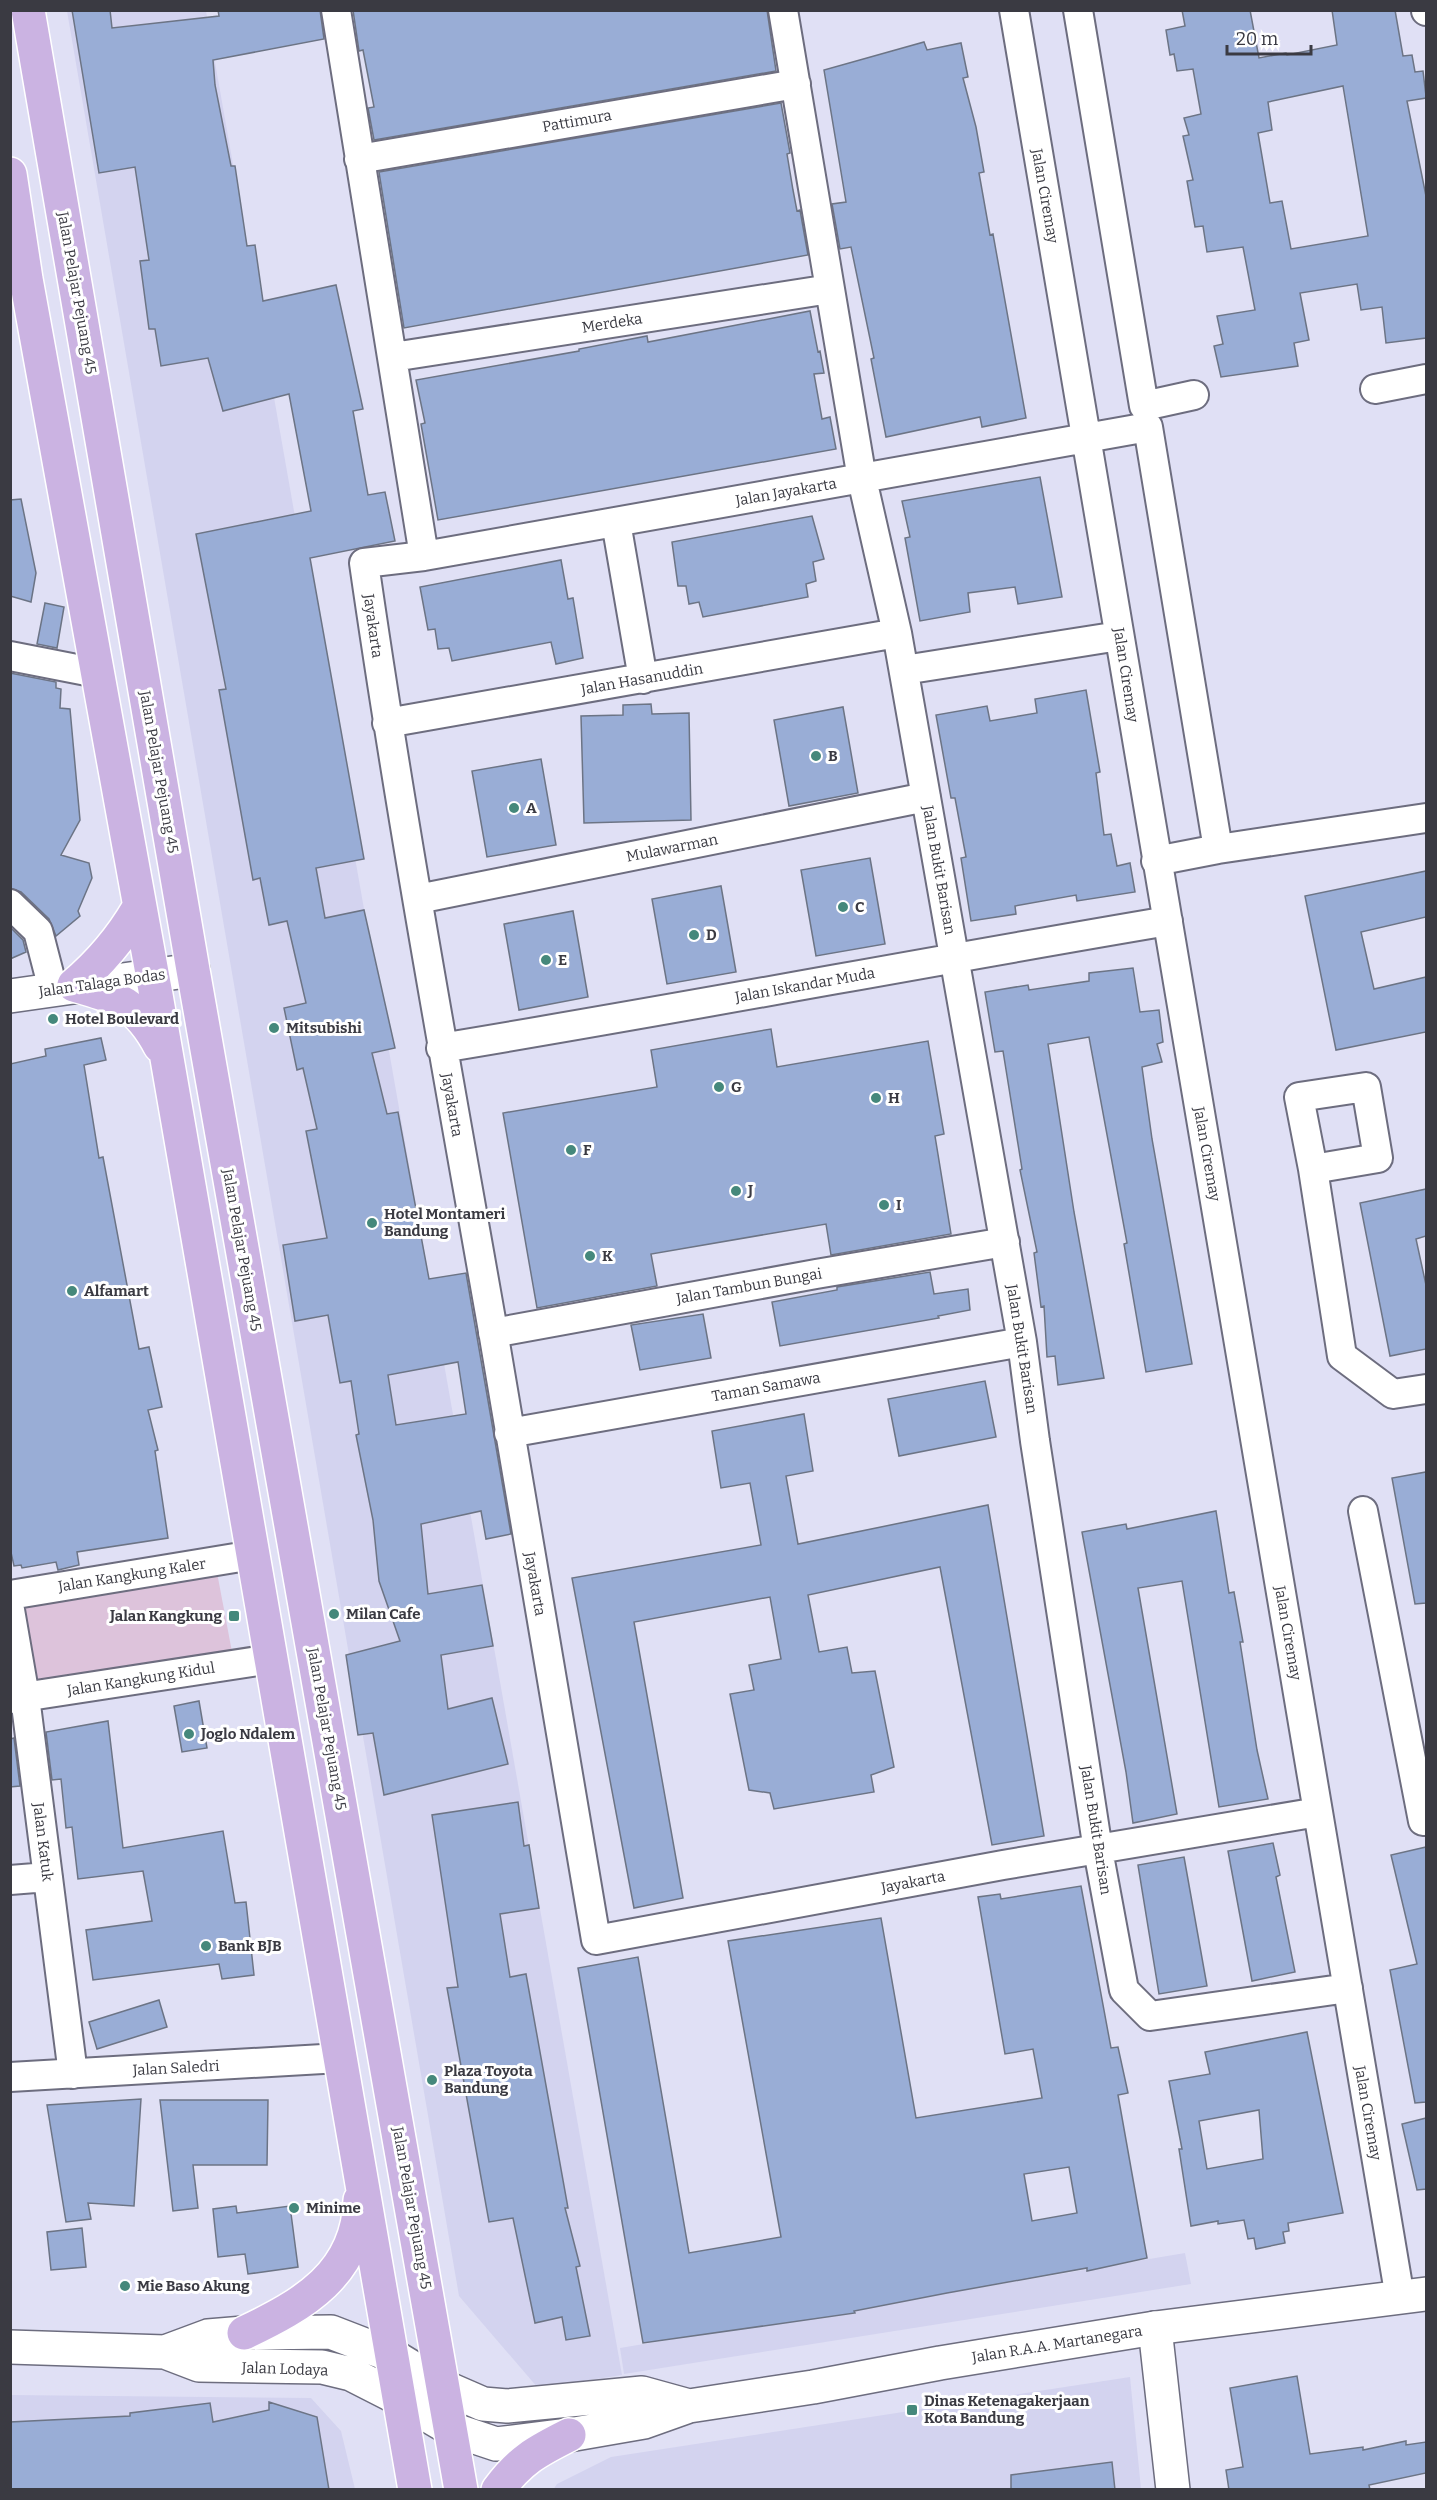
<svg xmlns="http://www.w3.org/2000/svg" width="1437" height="2500" viewBox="0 0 1437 2500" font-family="Bitter,serif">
<rect width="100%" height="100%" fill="#e0e0f5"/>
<path fill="#d3d3ef" d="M 67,11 L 206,11 L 622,2375 L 538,2388 L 459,2296 Z
M 1185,2253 L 1191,2284 L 624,2374 L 620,2348 Z
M 1130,2377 L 1141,2489 L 553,2490 L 557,2484 L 611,2457 Z
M 11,2395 L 311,2398 L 341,2431 L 355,2489 L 11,2490 Z"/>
<path fill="#ddc3db" d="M 213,1551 L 232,1652 L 11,1687 L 11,1588 Z"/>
<path fill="#99add6" stroke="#6c7485" stroke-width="1.5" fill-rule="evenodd" d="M 72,10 L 110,10 L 112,28 L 219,16 L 218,10 L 320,10 L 324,39 L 213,60 L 215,85 L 231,166 L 235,166 L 247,246 L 255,245 L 263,301 L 336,285 L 363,409 L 353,411 L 368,495 L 385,492 L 395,541 L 310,558 L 364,859 L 316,868 L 325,918 L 364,910 L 395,1048 L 372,1053 L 387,1114 L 398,1112 L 429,1279 L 466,1273 L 511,1534 L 486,1539 L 481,1511 L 421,1524 L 428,1594 L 482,1585 L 493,1646 L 441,1655 L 448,1709 L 492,1698 L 508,1764 L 384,1795 L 373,1733 L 358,1735 L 346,1655 L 400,1641 L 379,1581 L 373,1520 L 356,1435 L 359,1434 L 351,1381 L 340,1383 L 328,1315 L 295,1321 L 283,1245 L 327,1238 L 306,1131 L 317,1129 L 303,1068 L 297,1070 L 284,1008 L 306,1003 L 287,921 L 269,925 L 260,878 L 253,880 L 219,690 L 226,689 L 196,534 L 311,511 L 289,394 L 223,411 L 208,358 L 161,366 L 155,329 L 149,329 L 140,261 L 149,260 L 135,167 L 99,173 ZM 458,1362 L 466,1414 L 396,1425 L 388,1375 Z
M 353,10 L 767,10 L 776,71 L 374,140 L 368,108 L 374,107 L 363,50 L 359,51 Z
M 1182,10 L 1250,10 L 1259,58 L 1286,53 L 1287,55 L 1337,45 L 1332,10 L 1395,10 L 1403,56 L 1412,55 L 1415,72 L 1423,71 L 1426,96 L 1426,98 L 1407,101 L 1426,196 L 1426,338 L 1386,343 L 1382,307 L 1361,310 L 1357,284 L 1300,293 L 1309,340 L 1294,343 L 1298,366 L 1221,377 L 1214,346 L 1223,344 L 1217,316 L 1255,310 L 1243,247 L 1207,252 L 1203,226 L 1195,227 L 1187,181 L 1193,180 L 1183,136 L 1189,135 L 1184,118 L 1201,114 L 1193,69 L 1177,71 L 1174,54 L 1170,55 L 1166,30 L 1185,26 ZM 1343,86 L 1368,236 L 1291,249 L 1282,201 L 1270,203 L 1258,133 L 1272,130 L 1268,102 Z
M 924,42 L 927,50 L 961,43 L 968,77 L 963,78 L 976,127 L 984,172 L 979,173 L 990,235 L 993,234 L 1026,418 L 982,427 L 980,417 L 886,437 L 871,359 L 874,358 L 851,247 L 840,249 L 832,204 L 846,202 L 824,70 Z
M 781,103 L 790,153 L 787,154 L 793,190 L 797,211 L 800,210 L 808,255 L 404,328 L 379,172 Z
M 810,311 L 818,352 L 820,351 L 824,373 L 814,374 L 822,419 L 830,417 L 836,449 L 438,520 L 421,424 L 425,423 L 416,380 L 579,351 L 579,349 L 647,336 L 648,342 Z
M 1040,477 L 1062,597 L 1018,604 L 1015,587 L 968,593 L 970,612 L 920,621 L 905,538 L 910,537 L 902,501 Z
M 21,499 L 36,573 L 31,602 L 10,596 L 10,500 Z
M 812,516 L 824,559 L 813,562 L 816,581 L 806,584 L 808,597 L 703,617 L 699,602 L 689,604 L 686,586 L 678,586 L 672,542 Z
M 561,560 L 568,599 L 573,598 L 583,658 L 556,664 L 551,642 L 452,661 L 449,648 L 438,649 L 435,629 L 428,630 L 420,587 Z
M 45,603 L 64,607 L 57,648 L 37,644 Z
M 10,673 L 56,682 L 56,688 L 61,689 L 60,708 L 70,709 L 80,820 L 61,855 L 89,863 L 92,878 L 78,911 L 80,916 L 56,936 L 49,919 L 21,892 L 10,888 Z
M 1086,690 L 1100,772 L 1096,773 L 1104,835 L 1111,834 L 1117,866 L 1130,863 L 1135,892 L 1077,901 L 1076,895 L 1015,906 L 1016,914 L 971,921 L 961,858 L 966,857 L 955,798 L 951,798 L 936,715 L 987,706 L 990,721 L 1037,713 L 1035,699 Z
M 651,704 L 652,714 L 689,713 L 691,820 L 584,823 L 581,716 L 623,715 L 623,705 Z
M 843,707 L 858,793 L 789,806 L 774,720 Z
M 541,759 L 556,845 L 487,857 L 472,771 Z
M 870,858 L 885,944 L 816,956 L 801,870 Z
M 1426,871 L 1426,917 L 1361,932 L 1374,989 L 1426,977 L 1426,1032 L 1336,1050 L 1305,896 Z
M 721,886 L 736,972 L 667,984 L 652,899 Z
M 573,911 L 588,997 L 519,1010 L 504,924 Z
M 10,927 L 23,940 L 26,952 L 10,959 Z
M 1133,968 L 1140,1012 L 1159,1010 L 1163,1042 L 1157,1044 L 1162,1062 L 1142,1067 L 1152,1139 L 1192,1364 L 1146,1372 L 1124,1244 L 1127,1243 L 1089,1037 L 1048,1044 L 1074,1212 L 1104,1378 L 1058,1385 L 1055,1356 L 1047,1357 L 1044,1306 L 1041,1307 L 1034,1253 L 1037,1252 L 1020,1170 L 1022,1169 L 1003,1051 L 995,1052 L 985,992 L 1028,985 L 1029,990 L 1089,981 L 1089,973 Z
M 771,1029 L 777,1067 L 928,1041 L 944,1134 L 935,1136 L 951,1234 L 831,1255 L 826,1224 L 651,1254 L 657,1286 L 537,1308 L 503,1113 L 657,1087 L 651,1050 Z
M 101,1038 L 106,1060 L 84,1065 L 99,1158 L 103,1157 L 139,1349 L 149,1347 L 162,1407 L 148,1410 L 158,1450 L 155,1451 L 168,1538 L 77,1552 L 79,1565 L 58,1570 L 56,1562 L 22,1568 L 21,1565 L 14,1566 L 10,1548 L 10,1064 L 46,1056 L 45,1049 Z
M 1426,1189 L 1426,1236 L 1416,1239 L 1426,1285 L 1426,1349 L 1390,1356 L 1360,1203 Z
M 930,1272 L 934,1294 L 968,1289 L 970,1310 L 938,1316 L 939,1318 L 780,1346 L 772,1302 L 837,1290 L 837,1287 Z
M 703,1314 L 711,1358 L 640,1370 L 631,1325 Z
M 985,1381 L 996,1437 L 899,1456 L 888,1399 Z
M 804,1414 L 813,1471 L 786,1476 L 798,1544 L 988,1505 L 1044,1836 L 992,1845 L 940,1567 L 808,1595 L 819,1652 L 847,1647 L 852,1673 L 875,1671 L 894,1767 L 871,1775 L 874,1792 L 774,1809 L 770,1793 L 749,1790 L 730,1694 L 754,1690 L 749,1665 L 781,1659 L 770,1597 L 634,1622 L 683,1898 L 634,1908 L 572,1578 L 761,1545 L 750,1483 L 721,1488 L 712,1431 Z
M 1426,1472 L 1426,1603 L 1415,1604 L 1392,1478 Z
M 1216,1511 L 1229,1593 L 1234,1592 L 1243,1642 L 1240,1642 L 1257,1750 L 1268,1799 L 1219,1807 L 1182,1581 L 1138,1588 L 1177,1814 L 1133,1823 L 1126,1772 L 1082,1532 L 1126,1524 L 1127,1529 Z
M 199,1701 L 207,1748 L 182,1752 L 174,1706 Z
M 108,1721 L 123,1848 L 223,1831 L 235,1903 L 246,1902 L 254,1975 L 222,1979 L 219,1964 L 93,1980 L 86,1930 L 152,1921 L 143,1871 L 78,1879 L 72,1827 L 66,1828 L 61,1779 L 52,1780 L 46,1732 Z
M 14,1738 L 20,1786 L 10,1787 L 10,1739 Z
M 518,1802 L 524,1846 L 529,1845 L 539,1908 L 500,1914 L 510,1977 L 526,1974 L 568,2208 L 565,2208 L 580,2266 L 576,2267 L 590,2336 L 566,2340 L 562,2317 L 535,2323 L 513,2218 L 489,2222 L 447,1988 L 458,1987 L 432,1815 Z
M 1273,1843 L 1280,1875 L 1276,1877 L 1295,1972 L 1252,1981 L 1228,1851 Z
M 1426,1847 L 1426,2102 L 1415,2103 L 1390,1970 L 1417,1964 L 1391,1855 Z
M 1184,1857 L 1207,1986 L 1159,1994 L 1138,1865 Z
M 1081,1886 L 1111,2048 L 1118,2047 L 1128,2093 L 1118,2095 L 1147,2258 L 1087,2271 L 1087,2268 L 947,2293 L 854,2311 L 855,2313 L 643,2343 L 578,1968 L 638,1957 L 689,2253 L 781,2237 L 728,1941 L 881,1918 L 916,2118 L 1042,2098 L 1033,2049 L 1005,2054 L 978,1897 L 1000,1894 L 1001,1899 ZM 1069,2167 L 1077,2213 L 1032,2221 L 1024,2174 Z
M 159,2000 L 167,2027 L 97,2049 L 89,2022 Z
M 1307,2032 L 1343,2213 L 1288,2223 L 1289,2231 L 1283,2232 L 1285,2243 L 1256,2249 L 1254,2238 L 1248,2239 L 1244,2220 L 1218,2224 L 1218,2221 L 1191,2226 L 1179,2149 L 1182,2149 L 1169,2081 L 1210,2074 L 1205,2052 ZM 1259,2110 L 1263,2159 L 1207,2169 L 1199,2121 Z
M 141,2099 L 134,2206 L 88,2203 L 91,2219 L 66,2222 L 47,2105 Z
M 160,2100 L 268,2100 L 267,2165 L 193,2165 L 198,2208 L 173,2211 Z
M 1426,2118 L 1426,2189 L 1417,2190 L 1402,2124 Z
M 236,2206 L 237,2213 L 290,2206 L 298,2267 L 248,2274 L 245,2254 L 218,2257 L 213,2209 Z
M 82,2228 L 86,2267 L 51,2270 L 47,2232 Z
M 1297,2376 L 1310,2454 L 1363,2447 L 1363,2450 L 1406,2441 L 1406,2445 L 1426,2442 L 1426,2473 L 1369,2485 L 1370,2490 L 1229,2490 L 1226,2470 L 1243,2467 L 1230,2388 Z
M 269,2402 L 317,2417 L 329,2490 L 10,2490 L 10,2422 L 130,2416 L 130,2413 L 210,2403 L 213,2422 L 269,2410 Z
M 1112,2462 L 1115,2490 L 1011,2490 L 1011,2475 Z"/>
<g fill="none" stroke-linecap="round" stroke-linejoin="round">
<g stroke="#6d6d7f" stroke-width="32">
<path id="minor" d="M 336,10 L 424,556
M 783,10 L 862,479 L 897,633 L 1022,1342 L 1035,1441 L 1098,1850 L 1124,1990 L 1150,2016 L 1348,1988
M 1014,10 L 1400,2298
M 1078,10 L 1144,406 L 1194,395
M 1426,10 L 1426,11
M 359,159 L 796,84
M 393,357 L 830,289
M 1375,389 L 1426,379
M 616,522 L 643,679
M 10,656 L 97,673
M 904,670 L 1119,636
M 387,723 L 897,633
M 1218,849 L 1148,427 L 424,556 L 364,563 C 401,820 448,1075 493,1331 C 528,1534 561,1737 596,1940 L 1003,1865 L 1318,1812
M 1156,861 L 1218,849 L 1426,818
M 418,899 L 926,797
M 10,904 L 38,931 L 53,989
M 441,1048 C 684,1008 925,962 1168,921
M 1313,1169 L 1378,1158 L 1366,1087 L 1299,1097 L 1313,1169 L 1342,1356 L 1393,1394 L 1426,1389
M 493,1333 L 816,1274 L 1005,1242
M 509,1433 L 1022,1342
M 1363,1511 L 1423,1821 L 1426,1820
M 10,1595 L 253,1555
M 10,1610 L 25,1697 L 73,2074
M 10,1699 L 271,1659
M 10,1880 L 48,1877
M 10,2077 L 340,2058"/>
</g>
<g stroke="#6d6d7f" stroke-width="36">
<path id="tertiary" d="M 10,996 L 193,970
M 1155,2328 L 1173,2490
M 10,2347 L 165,2352 L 199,2365 L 322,2367 L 351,2374 L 400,2399
M 165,2352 L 208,2336 L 244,2333 L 331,2332 L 393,2356"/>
</g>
<g stroke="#6d6d7f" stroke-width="36">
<path id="secondary" d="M 393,2356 L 444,2387 L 483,2404 L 507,2406 L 642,2393 L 689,2406
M 400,2399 L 451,2429 L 496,2444 L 569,2435 L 644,2422 L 689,2406 L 813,2387 L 940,2363 L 1155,2328 L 1426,2294"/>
</g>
<g stroke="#fff" stroke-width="36">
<path id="primary" d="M 28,10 L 193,970 L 461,2490
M 10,174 L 26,279 L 156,995 L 415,2490
M 74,985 C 117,997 138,1004 160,1046
M 74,985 C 100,963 121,938 138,909
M 244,2333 C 303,2305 358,2274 360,2200
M 498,2490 C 520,2460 537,2451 569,2435"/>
</g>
<use href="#minor" stroke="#fff" stroke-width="28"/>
<use href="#tertiary" stroke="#fff" stroke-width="33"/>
<use href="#secondary" stroke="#fff" stroke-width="33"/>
<use href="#primary" stroke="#cbb3e2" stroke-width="33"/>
</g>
<g fill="#45887b" stroke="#fff" stroke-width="2">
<circle cx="816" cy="756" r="6"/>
<circle cx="514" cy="808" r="6"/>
<circle cx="843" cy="907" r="6"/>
<circle cx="694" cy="935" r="6"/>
<circle cx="546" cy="960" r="6"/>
<circle cx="53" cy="1019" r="6"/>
<circle cx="274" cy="1028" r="6"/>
<circle cx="719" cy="1087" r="6"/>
<circle cx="876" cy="1098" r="6"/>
<circle cx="571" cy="1150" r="6"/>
<circle cx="736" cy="1191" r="6"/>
<circle cx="884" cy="1205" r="6"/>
<circle cx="372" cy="1223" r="6"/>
<circle cx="590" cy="1256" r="6"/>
<circle cx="72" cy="1291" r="6"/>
<circle cx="334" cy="1614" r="6"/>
<rect x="228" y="1610" width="12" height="12" rx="3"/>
<circle cx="189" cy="1734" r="6"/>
<circle cx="206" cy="1946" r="6"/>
<circle cx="432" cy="2080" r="6"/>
<circle cx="294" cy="2208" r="6"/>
<circle cx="125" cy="2286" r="6"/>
<rect x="906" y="2404" width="12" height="12" rx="3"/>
</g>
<g text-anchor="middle" stroke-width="6" stroke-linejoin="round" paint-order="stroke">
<g font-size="15" fill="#3a3a42" stroke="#fff">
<text transform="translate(577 121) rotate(-10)" y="5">Pattimura</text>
<text transform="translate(1045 196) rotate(80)" y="5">Jalan Ciremay</text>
<text transform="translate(77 293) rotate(80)" y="5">Jalan Pelajar Pejuang 45</text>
<text transform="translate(612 323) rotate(-9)" y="5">Merdeka</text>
<text transform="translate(786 492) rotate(-10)" y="5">Jalan Jayakarta</text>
<text transform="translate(373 626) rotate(82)" y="5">Jayakarta</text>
<text transform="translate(1126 675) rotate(81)" y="5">Jalan Ciremay</text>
<text transform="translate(642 679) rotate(-10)" y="5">Jalan Hasanuddin</text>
<text transform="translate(159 772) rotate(80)" y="5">Jalan Pelajar Pejuang 45</text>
<text transform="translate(672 848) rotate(-11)" y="5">Mulawarman</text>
<text transform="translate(939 870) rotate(80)" y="5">Jalan Bukit Barisan</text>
<text transform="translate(102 983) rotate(-8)" y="5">Jalan Talaga Bodas</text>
<text transform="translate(805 985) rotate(-10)" y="5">Jalan Iskandar Muda</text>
<text transform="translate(452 1105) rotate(80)" y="5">Jayakarta</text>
<text transform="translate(1207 1154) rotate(80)" y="5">Jalan Ciremay</text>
<text transform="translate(242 1250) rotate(80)" y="5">Jalan Pelajar Pejuang 45</text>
<text transform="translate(749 1286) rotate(-10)" y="5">Jalan Tambun Bungai</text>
<text transform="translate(1022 1349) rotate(81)" y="5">Jalan Bukit Barisan</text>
<text transform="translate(766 1387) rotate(-10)" y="5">Taman Samawa</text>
<text transform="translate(132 1575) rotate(-9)" y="5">Jalan Kangkung Kaler</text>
<text transform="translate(535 1584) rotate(80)" y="5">Jayakarta</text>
<text transform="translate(1288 1633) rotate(80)" y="5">Jalan Ciremay</text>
<text transform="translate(141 1679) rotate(-9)" y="5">Jalan Kangkung Kidul</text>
<text transform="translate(327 1729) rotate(80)" y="5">Jalan Pelajar Pejuang 45</text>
<text transform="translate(1096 1830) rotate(81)" y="5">Jalan Bukit Barisan</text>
<text transform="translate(43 1842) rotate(83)" y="5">Jalan Katuk</text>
<text transform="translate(913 1882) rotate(-11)" y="5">Jayakarta</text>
<text transform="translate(176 2068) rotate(-3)" y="5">Jalan Saledri</text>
<text transform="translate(1368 2113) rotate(80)" y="5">Jalan Ciremay</text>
<text transform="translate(412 2208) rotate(80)" y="5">Jalan Pelajar Pejuang 45</text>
<text transform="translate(1057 2344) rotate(-9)" y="5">Jalan R.A.A. Martanegara</text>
<text transform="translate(285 2369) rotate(2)" y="5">Jalan Lodaya</text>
</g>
<g font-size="15" font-weight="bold" fill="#3a3a42" stroke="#fff" text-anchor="start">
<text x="828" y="761">B</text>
<text x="526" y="813">A</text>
<text x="855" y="912">C</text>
<text x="706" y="940">D</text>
<text x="558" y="965">E</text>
<text x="65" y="1024">Hotel Boulevard</text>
<text x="286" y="1033">Mitsubishi</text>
<text x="731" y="1092">G</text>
<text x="888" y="1103">H</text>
<text x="583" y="1155">F</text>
<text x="748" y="1196">J</text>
<text x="896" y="1210">I</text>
<text x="384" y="1219">Hotel Montameri<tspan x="384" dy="17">Bandung</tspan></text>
<text x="602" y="1261">K</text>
<text x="84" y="1296">Alfamart</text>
<text x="346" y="1619">Milan Cafe</text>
<text x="222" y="1621" text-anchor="end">Jalan Kangkung</text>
<text x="201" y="1739">Joglo Ndalem</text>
<text x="218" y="1951">Bank BJB</text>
<text x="444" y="2076">Plaza Toyota<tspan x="444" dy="17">Bandung</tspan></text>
<text x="306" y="2213">Minime</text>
<text x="137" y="2291">Mie Baso Akung</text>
<text x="924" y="2406">Dinas Ketenagakerjaan<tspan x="924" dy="17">Kota Bandung</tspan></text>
</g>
</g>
<rect width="1437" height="2500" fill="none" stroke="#3a3a42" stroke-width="24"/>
<path d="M1227 45v9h84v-9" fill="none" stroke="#3a3a42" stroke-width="3"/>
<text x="1236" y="45" font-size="18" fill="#3a3a42" stroke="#ffffff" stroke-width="4.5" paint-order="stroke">20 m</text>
</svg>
